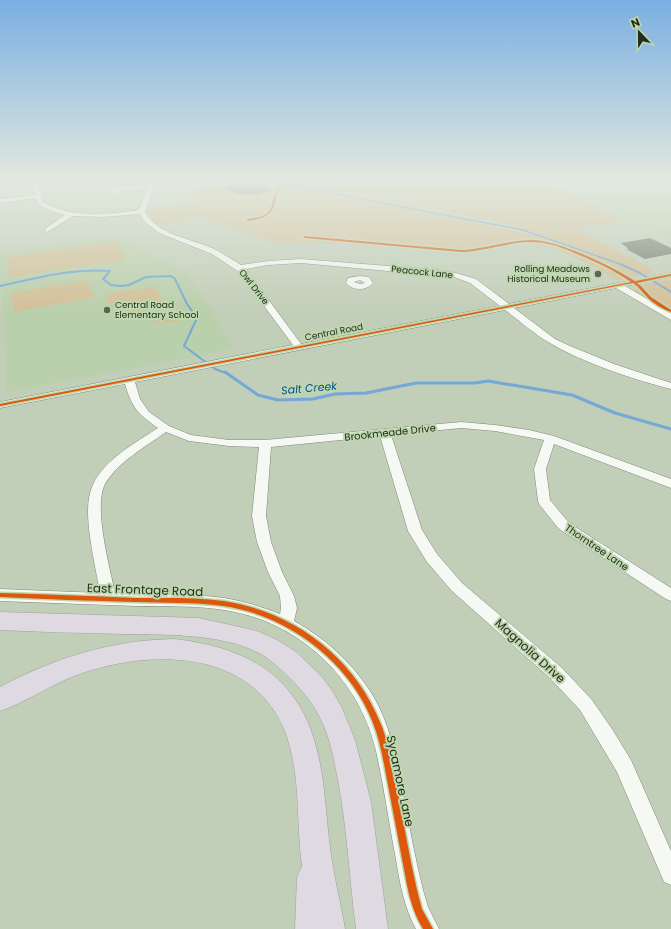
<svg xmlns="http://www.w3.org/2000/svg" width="671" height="929" viewBox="0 0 671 929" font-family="Poppins,sans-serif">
<rect width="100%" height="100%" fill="#c1ceb8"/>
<path fill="#bacfab" d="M 548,182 L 671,182 L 671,238 L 608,210 L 617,208 L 604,210 Z
M 115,238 L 187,271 L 234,349 L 7,392 L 0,253 Z"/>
<path fill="#d3c098" d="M 194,182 L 267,182 L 446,215 L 532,235 L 576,229 L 655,271 L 647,275 L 617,280 L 579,259 L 555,249 L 532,243 L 460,253 L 337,243 L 274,242 L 196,216 L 165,226 L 153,223 L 148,215 L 149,208 L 192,205 Z
M 546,182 L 625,221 L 539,233 L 459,214 L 283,183 Z
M 118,241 L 125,260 L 9,277 L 7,257 Z
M 87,280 L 95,297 L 15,312 L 10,293 Z
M 668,280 L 671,280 L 671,312 L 633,290 L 645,284 Z
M 153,287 L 156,288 L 165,305 C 146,310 125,316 108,303 L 107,294 Z
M 174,311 L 180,321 C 169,323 158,325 149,317 L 152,315 Z"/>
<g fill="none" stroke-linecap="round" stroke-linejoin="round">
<path stroke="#75a8d6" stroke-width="1.5" d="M 274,182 L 523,230 L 623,265"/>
<path stroke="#75a8d6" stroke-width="2" d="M 620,264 L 640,273 L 671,292
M 0,286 C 37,278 72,268 110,271 L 103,279 L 111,285 L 121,286 L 129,285 L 146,277 L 171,276 L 175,279 L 187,304 L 197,318 L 184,346 L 215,369 L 226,373"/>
<path stroke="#75a8d6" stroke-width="3" d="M 225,372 L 258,395 L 278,400 L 313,399 L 335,394 L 366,393 L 416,383 L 475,383 L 488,381 L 572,395 L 615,413 L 671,429"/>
</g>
<path fill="#737d6d" d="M 241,182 L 250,182 L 274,190 L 257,195 L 238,194 L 221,188 Z
M 650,238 L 671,248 L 671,254 L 645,259 L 626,249 L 629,249 L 621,243 Z"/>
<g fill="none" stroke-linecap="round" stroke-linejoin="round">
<g stroke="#7f8978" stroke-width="1">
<path id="minor" d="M 32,182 L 38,182 L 43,202 C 73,219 107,214 139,210 L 147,189 L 123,190 L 113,194 L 103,191 L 113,187 L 146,185 L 145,182 L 151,182 L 153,191 L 145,212 C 158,235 189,238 212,248 C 222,253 232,259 241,265 L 268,261 L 301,259 L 437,270 L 456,273 L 476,279 L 509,304 L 671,273 L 671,277 L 625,286 L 671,313 L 671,320 L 616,288 L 514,308 L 555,339 L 570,346 L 614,364 L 671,383 L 671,389 C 635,380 581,362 550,343 C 534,334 520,321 505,310 L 135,382 L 140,399 L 149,412 L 169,426 L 191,435 L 229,440 L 265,440 L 461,422 L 495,425 L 529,430 L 554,436 L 671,479 L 671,488 L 554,444 L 546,469 L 550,500 L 569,523 L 671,588 L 671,601 L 666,599 L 559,529 L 539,504 L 538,501 L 534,469 L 544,440 L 495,431 L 461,428 L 391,435 L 422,530 L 437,554 L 462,583 L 562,668 L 592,700 L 612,729 L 631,760 L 671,851 L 671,885 L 664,882 L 617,772 L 580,710 L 550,678 L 452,591 L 427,562 L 408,531 L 380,436 L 271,447 L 266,516 L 271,542 L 282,572 L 294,596 L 297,608 L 294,621 C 325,638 350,661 370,691 C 389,720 396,757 403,792 C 409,825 415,858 423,890 L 428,907 L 439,929 L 416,929 C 404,907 400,884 396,860 C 389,823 384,787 376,751 C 359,678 299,621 224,610 C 195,605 165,607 136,606 C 90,604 45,603 0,601 L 0,589 L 100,593 C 96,566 81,512 92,487 C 103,460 135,443 158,428 C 138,414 132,408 125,384 L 0,408 L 0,402 L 293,345 L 239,272 L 212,254 L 159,233 L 144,221 L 140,214 L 103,217 L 73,216 L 47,232 L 45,231 L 45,229 L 65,215 L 48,210 L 38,204 L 36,198 L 0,203 L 0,199 L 35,195 ZM 301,263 L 454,277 L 470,283 L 500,306 L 301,344 L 246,269 L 268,265 ZM 166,432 L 189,441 L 229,446 L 259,447 L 252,516 L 257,542 L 268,572 L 280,596 L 281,608 L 280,614 C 262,607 243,601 224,598 C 188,593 151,595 115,593 C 110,568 93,507 105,484 C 118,462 145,447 166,432 Z
M 360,276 L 369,277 L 373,283 C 366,291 353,291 346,283 L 348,278 ZM 360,280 L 365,283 L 360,284 L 354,282 Z"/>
</g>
<g stroke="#a1a0a1" stroke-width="1">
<path id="highway" d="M 0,612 L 199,618 L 257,631 L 277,640 L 295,651 L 321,676 L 331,689 L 341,706 L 355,740 L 371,802 L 388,929 L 356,929 C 348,866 346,802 329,740 C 322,717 310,698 293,681 C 283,671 273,661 261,654 C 223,633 167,635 124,634 C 83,633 41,632 0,630 Z
M 174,639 C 254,648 305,681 320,764 C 325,789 326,814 329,839 C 332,870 340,899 345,929 L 295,929 L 297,877 L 302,866 C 296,824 301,778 287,737 C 256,648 151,648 77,675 C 50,685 26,702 0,711 L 0,687 C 54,658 112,640 174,639 Z"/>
</g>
<use href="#minor" fill="#f6f8f4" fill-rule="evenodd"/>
<use href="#highway" fill="#dfdae2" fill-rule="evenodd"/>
<g stroke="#bfd7af" stroke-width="3">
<path id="cycleway" d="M 285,182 L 288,182 C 285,185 281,187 279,191 C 276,195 276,199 275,203 C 272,217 259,220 247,221 L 247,219 C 253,218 260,218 266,214 C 273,209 272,201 275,194 C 277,188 281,185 285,182 Z
M 304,236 L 461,250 C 485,249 509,240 533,240 C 560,241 612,266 635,281 L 671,274 L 671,276 L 637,283 L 641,286 L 651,297 L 671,310 L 671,312 C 663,309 654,304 648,298 C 643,293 639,287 633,283 L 0,406 L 0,404 L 631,282 C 615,271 597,262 579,255 C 568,250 556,245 544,243 C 538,242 531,242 525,242 C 504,244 483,251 461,252 L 305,238 L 304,237 Z
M 0,593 C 45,594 91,596 136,598 C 165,598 195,597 224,601 C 294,612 353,656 380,722 C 388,740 392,764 396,783 C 403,819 409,855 417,890 L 422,909 L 433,929 L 423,929 C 414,914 409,897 406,880 C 400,848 394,817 388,785 C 384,765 381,743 373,723 C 350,662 288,615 223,606 C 194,602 165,603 136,602 C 91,601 45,599 0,597 Z"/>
</g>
<use href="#cycleway" fill="#de570d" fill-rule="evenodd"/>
</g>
<linearGradient id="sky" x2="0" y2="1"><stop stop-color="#7aafe1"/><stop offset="0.58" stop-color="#e3e9df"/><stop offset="1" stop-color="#e3e9df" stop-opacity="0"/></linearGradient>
<rect width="671" height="312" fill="url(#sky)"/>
<g fill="#5a6553" stroke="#bfd7af" stroke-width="1.5">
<circle cx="598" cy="274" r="4"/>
<circle cx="107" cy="310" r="4"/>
</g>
<g text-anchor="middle" stroke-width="4" stroke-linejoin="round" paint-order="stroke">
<g font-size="9" fill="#232d1d" stroke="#bfd7af" text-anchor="end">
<text x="590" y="272">Rolling Meadows<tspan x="590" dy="10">Historical Museum</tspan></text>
<text x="115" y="308" text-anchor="start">Central Road<tspan x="115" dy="10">Elementary School</tspan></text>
</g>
<g font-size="9" fill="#232d1d" stroke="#bfd7af">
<text transform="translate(422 272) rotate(6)" y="3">Peacock Lane</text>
<text transform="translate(254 287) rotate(52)" y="3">Owl Drive</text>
<text transform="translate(334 332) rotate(-11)" y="3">Central Road</text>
</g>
<g font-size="10" fill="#232d1d" stroke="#bfd7af">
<text transform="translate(390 432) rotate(-6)" y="4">Brookmeade Drive</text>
<text transform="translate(597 547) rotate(34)" y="4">Thorntree Lane</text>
</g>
<g font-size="11" font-style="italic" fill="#025094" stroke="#bfd7af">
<text transform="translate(309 388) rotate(-5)" y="4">Salt Creek</text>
</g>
<g font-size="12" fill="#232d1d" stroke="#bfd7af">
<text transform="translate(145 590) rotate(2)" y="4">East Frontage Road</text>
<text transform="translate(530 651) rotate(42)" y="4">Magnolia Drive</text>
<text transform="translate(400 781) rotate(78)" y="4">Sycamore Lane</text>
</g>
</g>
<g transform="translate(639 32) rotate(338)" stroke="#bfd7af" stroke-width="3" paint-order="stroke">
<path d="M0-3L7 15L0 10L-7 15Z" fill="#232d1d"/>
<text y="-6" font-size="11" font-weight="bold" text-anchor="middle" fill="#232d1d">N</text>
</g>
</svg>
